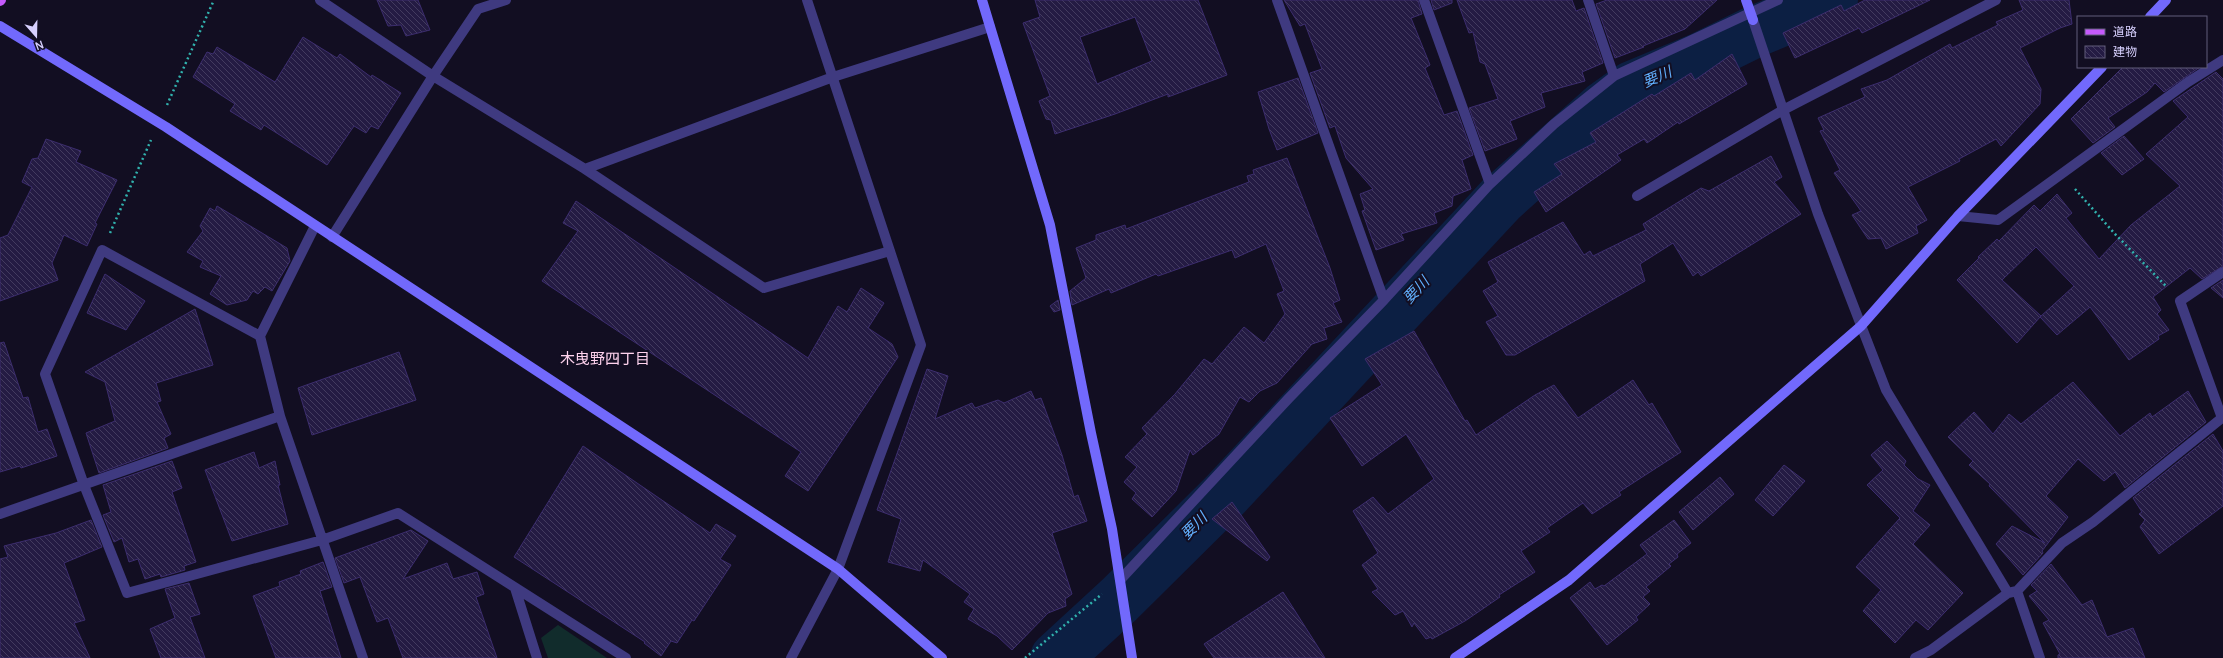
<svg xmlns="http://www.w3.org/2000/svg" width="2223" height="658" viewBox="0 0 2223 658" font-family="Manrope,'Noto Sans JP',sans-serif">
<defs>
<pattern id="building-back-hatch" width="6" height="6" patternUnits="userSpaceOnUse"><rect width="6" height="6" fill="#241b43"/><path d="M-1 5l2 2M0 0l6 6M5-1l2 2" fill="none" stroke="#433b5f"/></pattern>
</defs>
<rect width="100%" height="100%" fill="#120e22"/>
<path fill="#112c2c" d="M 558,625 L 607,658 L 548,658 L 541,638 Z"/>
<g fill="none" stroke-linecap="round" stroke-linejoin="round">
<path stroke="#0c1f43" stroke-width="52" d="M 1056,658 L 1119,600 L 1225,495 L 1501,199 L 1604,107 L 1632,87 L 1699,59 L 1756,31 L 1832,0"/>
</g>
<path fill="url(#building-back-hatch)" stroke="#3c2d6e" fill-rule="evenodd" d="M 377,0 L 418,0 L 430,30 L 406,36 L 401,25 L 388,26 Z
M 1035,0 L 1198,0 L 1227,75 L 1168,97 L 1168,94 L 1115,114 L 1055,134 L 1051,120 L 1046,119 L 1039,101 L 1050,96 L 1023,23 L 1040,17 ZM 1135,17 L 1152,61 L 1097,84 L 1080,37 Z
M 1284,0 L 1418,0 L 1422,14 L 1411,18 L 1430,65 L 1425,68 L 1444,115 L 1457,111 L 1473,155 L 1462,160 L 1471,189 L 1453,196 L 1452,206 L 1434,213 L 1437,223 L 1401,234 L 1404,240 L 1376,250 L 1362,211 L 1365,210 L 1360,194 L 1373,189 L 1346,158 L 1335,126 L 1330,128 L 1310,73 L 1322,69 L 1305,24 L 1300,26 Z
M 1431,0 L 1452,0 L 1452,3 L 1434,10 Z
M 1457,0 L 1572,0 L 1576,11 L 1584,8 L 1603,63 L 1582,72 L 1585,81 L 1541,93 L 1545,107 L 1510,121 L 1517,139 L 1485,151 L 1469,108 L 1498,99 L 1485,64 L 1480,62 L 1473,32 L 1469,33 Z
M 1607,0 L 1717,0 L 1685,29 L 1643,46 L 1644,47 L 1615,58 L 1596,4 Z
M 1865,0 L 1930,0 L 1862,33 L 1859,28 L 1795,58 L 1783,33 L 1841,5 L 1844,11 Z
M 2019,0 L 2069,0 L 2072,24 L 2060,28 L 2020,48 L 2041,89 L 2040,104 L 2001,146 L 1996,139 L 1959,159 L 1960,161 L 1908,187 L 1927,220 L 1916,226 L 1918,233 L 1886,249 L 1881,238 L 1868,239 L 1852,215 L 1861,211 L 1834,173 L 1840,170 L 1820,131 L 1824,130 L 1818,118 L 1865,97 L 1861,89 L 1887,80 L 1950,44 L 1952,48 L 1998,25 L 1996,22 L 2023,10 Z
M 303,37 L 337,58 L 340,54 L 371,77 L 372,75 L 401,93 L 378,129 L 371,126 L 366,133 L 354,126 L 327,165 L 264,125 L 261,130 L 230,111 L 235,104 L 193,77 L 207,52 L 213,54 L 217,47 L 275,82 Z
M 1732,54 L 1747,84 L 1679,124 L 1678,122 L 1647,143 L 1644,139 L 1617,155 L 1621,160 L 1546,212 L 1534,192 L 1562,174 L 1554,164 L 1596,142 L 1590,133 L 1652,94 L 1654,96 L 1691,73 L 1695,80 Z
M 2123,67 L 2200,67 L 2164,92 L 2155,83 L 2147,92 L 2108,118 L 2115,127 L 2093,143 L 2071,119 Z
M 2216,72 L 2223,79 L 2223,266 L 2202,279 L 2190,268 L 2153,297 L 2161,310 L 2157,314 L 2169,330 L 2158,336 L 2159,339 L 2129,360 L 2090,307 L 2057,335 L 2040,317 L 2074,286 L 2036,247 L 2002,280 L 2041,316 L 2017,343 L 1957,280 L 1979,258 L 1978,257 L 1997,239 L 1999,241 L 2034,205 L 2040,211 L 2057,194 L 2072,213 L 2066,218 L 2099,259 L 2131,225 L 2180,186 L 2146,154 L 2188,117 L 2173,101 Z
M 1298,78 L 1318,133 L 1277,150 L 1269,129 L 1258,92 Z
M 2124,136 L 2144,159 L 2122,175 L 2101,153 Z
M 46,139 L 81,151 L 76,162 L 117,180 L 95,223 L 97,224 L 87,246 L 64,235 L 52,263 L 58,280 L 0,301 L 0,238 L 8,235 L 32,187 L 22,182 L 32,159 L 38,158 Z
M 1771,156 L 1782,177 L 1774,182 L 1801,214 L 1701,276 L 1698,272 L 1693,276 L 1673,243 L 1640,264 L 1645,281 L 1515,355 L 1506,355 L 1486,322 L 1498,316 L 1483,291 L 1498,282 L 1488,262 L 1563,222 L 1584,255 L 1590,251 L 1593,256 L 1646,230 L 1643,224 L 1701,188 L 1709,191 Z
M 1287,158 L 1330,268 L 1340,300 L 1333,303 L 1342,322 L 1324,328 L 1327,339 L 1312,344 L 1277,383 L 1260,391 L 1249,402 L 1240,397 L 1219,434 L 1193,455 L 1190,450 L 1176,491 L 1152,517 L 1132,499 L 1136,493 L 1124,482 L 1137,467 L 1125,457 L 1147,434 L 1142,428 L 1175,394 L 1204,359 L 1212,364 L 1244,327 L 1264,343 L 1285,314 L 1277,294 L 1284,291 L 1266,244 L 1235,258 L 1232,250 L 1158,276 L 1156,274 L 1111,293 L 1109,289 L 1072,305 L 1070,291 L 1086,278 L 1076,248 L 1096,240 L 1096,235 L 1125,225 L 1126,229 L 1249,182 L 1247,176 L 1254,174 L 1253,170 Z
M 576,201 L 808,358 L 838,306 L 847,312 L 861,288 L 884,303 L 868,328 L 892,344 L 898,357 L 808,491 L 785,476 L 801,452 L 542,281 L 578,231 L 563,223 Z
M 217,206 L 287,248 L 290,261 L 272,291 L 265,287 L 258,294 L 253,291 L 247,300 L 227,305 L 210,294 L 221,276 L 200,267 L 203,261 L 187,252 L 203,231 L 200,226 L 210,208 L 215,211 Z
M 105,274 L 145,301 L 126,330 L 87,313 Z
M 2223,280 L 2223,298 L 2211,288 Z
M 1058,300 L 1060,310 L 1054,312 L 1050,306 Z
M 195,309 L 213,365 L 156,383 L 161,401 L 157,402 L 171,434 L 164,438 L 168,448 L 99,473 L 86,433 L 115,421 L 105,382 L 85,372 Z
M 1414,331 L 1465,421 L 1467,420 L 1476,435 L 1535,395 L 1554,385 L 1578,418 L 1633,380 L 1649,405 L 1652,403 L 1681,452 L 1619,492 L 1621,495 L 1592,514 L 1583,503 L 1547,528 L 1550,532 L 1521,551 L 1535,572 L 1499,595 L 1500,597 L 1465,621 L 1432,639 L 1431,637 L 1426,639 L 1414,623 L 1412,627 L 1403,611 L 1395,615 L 1372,592 L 1378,589 L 1362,565 L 1378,553 L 1353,511 L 1373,497 L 1388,514 L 1434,479 L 1406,434 L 1362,466 L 1330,418 L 1382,385 L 1365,359 Z
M 4,342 L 23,398 L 28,397 L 38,432 L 47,429 L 57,456 L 21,468 L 20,466 L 0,472 L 0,343 Z
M 399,352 L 416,400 L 312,435 L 298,388 Z
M 927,369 L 948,376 L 935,419 L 972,403 L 975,408 L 998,400 L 1004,403 L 1031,391 L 1035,400 L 1041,398 L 1062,455 L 1074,497 L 1078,495 L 1087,521 L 1052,533 L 1072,594 L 1065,599 L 1066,606 L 1048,613 L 1012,650 L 997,636 L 968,619 L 974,609 L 964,602 L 970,594 L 923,560 L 920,571 L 888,562 L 901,519 L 877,510 Z
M 2073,382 L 2120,436 L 2150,413 L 2152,417 L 2188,391 L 2206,422 L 2125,488 L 2115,472 L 2104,481 L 2078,459 L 2046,496 L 2068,517 L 2042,551 L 2043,553 L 2023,575 L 1996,544 L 2012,526 L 2045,543 L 1989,486 L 1990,484 L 1969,465 L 1973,461 L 1948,437 L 1974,412 L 1993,434 L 2009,414 L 2021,424 Z
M 2213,434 L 2223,451 L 2223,506 L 2159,554 L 2140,527 L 2145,520 L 2139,514 L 2142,512 L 2133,498 Z
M 1887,441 L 1906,461 L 1904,465 L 1918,479 L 1930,485 L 1913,511 L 1930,525 L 1913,544 L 1963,593 L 1928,630 L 1916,620 L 1895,643 L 1863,611 L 1881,590 L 1856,567 L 1900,518 L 1867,485 L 1883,470 L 1871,455 Z
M 583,446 L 710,533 L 716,524 L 736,536 L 720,559 L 731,565 L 694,621 L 692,620 L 677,643 L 671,641 L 661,656 L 644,643 L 645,642 L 514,557 Z
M 254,452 L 259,468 L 275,461 L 280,485 L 278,485 L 288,524 L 232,541 L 205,470 Z
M 172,461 L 182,488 L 172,492 L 196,562 L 184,566 L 185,570 L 161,577 L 160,574 L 145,579 L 138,559 L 129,562 L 122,538 L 114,542 L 103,515 L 111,512 L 103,485 Z
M 1784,465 L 1805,481 L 1773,516 L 1755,500 Z
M 1720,477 L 1734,494 L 1693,530 L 1679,512 Z
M 1232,502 L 1270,557 L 1267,561 L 1212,519 Z
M 91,520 L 102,547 L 64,563 L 85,620 L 74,623 L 90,658 L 0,658 L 0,559 L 8,557 L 4,546 L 56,533 Z
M 1674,520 L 1691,543 L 1677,554 L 1678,557 L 1669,564 L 1671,566 L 1646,587 L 1650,591 L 1643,597 L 1650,604 L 1636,617 L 1638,620 L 1607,645 L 1570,598 L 1590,582 L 1595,589 L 1602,585 L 1604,586 L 1647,554 L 1640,545 Z
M 411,530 L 428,541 L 403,579 L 447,563 L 453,579 L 477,572 L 484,594 L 476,597 L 497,658 L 403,658 L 388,618 L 377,622 L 360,577 L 344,583 L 335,558 Z
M 323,562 L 332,587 L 320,591 L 341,658 L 276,658 L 253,596 L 280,586 L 279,582 L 301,574 L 300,571 Z
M 2051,564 L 2082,605 L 2092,600 L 2107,637 L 2133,628 L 2145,658 L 2058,658 L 2058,655 L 2060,654 L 2043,623 L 2049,620 L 2029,596 L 2037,591 L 2031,585 Z
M 189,583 L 200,614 L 190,617 L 205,658 L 161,658 L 150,629 L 175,618 L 165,589 Z
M 1283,592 L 1325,658 L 1214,658 L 1204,644 Z"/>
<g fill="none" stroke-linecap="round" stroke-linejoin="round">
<path stroke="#31b2ae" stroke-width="2.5" stroke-dasharray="2 3" stroke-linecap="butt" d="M 167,105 L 214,0
M 2075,189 L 2115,234 L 2166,286
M 110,233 L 151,140
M 1025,658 L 1102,594"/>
<path stroke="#3f3a80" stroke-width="10" d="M 320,0 L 433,76 L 585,169 L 833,77 L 990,27
M 1277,0 L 1384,300
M 1424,0 L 1490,184
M 1588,0 L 1614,76
M 1753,20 L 1818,214 L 1886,390 L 2008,593
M 585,169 L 764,288 L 890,251
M 1637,196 L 1783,110 L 1996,0
M 1958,216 L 1998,220 L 2188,82 L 2223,60
M 315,226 L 260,336 L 280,416 L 363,658
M 332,237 L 433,76 L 478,9 L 506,0
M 260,336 L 102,250 L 45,374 L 84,485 L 127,593 L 322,540 L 398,513 L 626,658
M 0,514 L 280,416
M 1121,579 L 1289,398 L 1384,300 L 1490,184 L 1554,124 L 1614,76 L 1778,0
M 515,588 L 537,658
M 2017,591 L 2040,658
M 791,658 L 838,569 L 921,345 L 807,0
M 1915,658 L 1931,650 L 2008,593 L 2017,591 L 2062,543 L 2093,522 L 2222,418 L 2180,301 L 2223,272"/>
<path stroke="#7269fc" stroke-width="10" d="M 982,0 L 1050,225 L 1091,433 L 1112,529 L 1132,658
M 1746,0 L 1753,20
M 2150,17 L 2166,0
M 0,26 L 166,127 L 838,569 L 942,658
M 1455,658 L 1569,580 L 1861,326 L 1958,216 L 2102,67"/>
<path stroke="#c55afc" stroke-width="10" d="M 0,1 L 1,0"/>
</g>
<g text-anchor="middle" stroke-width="4" stroke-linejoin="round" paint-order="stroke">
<g font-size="15" font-style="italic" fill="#60aefc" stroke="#120e22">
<text transform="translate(1657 77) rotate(-23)" y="5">要川</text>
<text transform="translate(1416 290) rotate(-47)" y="5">要川</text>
<text transform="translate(1194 526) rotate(-45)" y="5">要川</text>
</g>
<g font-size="15" fill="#fed2ed" stroke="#120e22">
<text x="605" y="364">木曳野四丁目</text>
</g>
</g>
<rect x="2077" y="16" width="130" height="52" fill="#120e22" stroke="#615c7a"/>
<rect x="2085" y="29" width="20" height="6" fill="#c55afc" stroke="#615c7a"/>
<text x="2113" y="36" font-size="12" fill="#d7d0fe">道路</text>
<rect x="2085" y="46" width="20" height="12" fill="url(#building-back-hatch)" stroke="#615c7a"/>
<text x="2113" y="56" font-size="12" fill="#d7d0fe">建物</text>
<g transform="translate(36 36) rotate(160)" stroke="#120e22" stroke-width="3" paint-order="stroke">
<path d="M0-3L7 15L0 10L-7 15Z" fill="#d7d0fe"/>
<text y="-6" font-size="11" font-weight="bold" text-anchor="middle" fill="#d7d0fe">N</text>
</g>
</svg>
